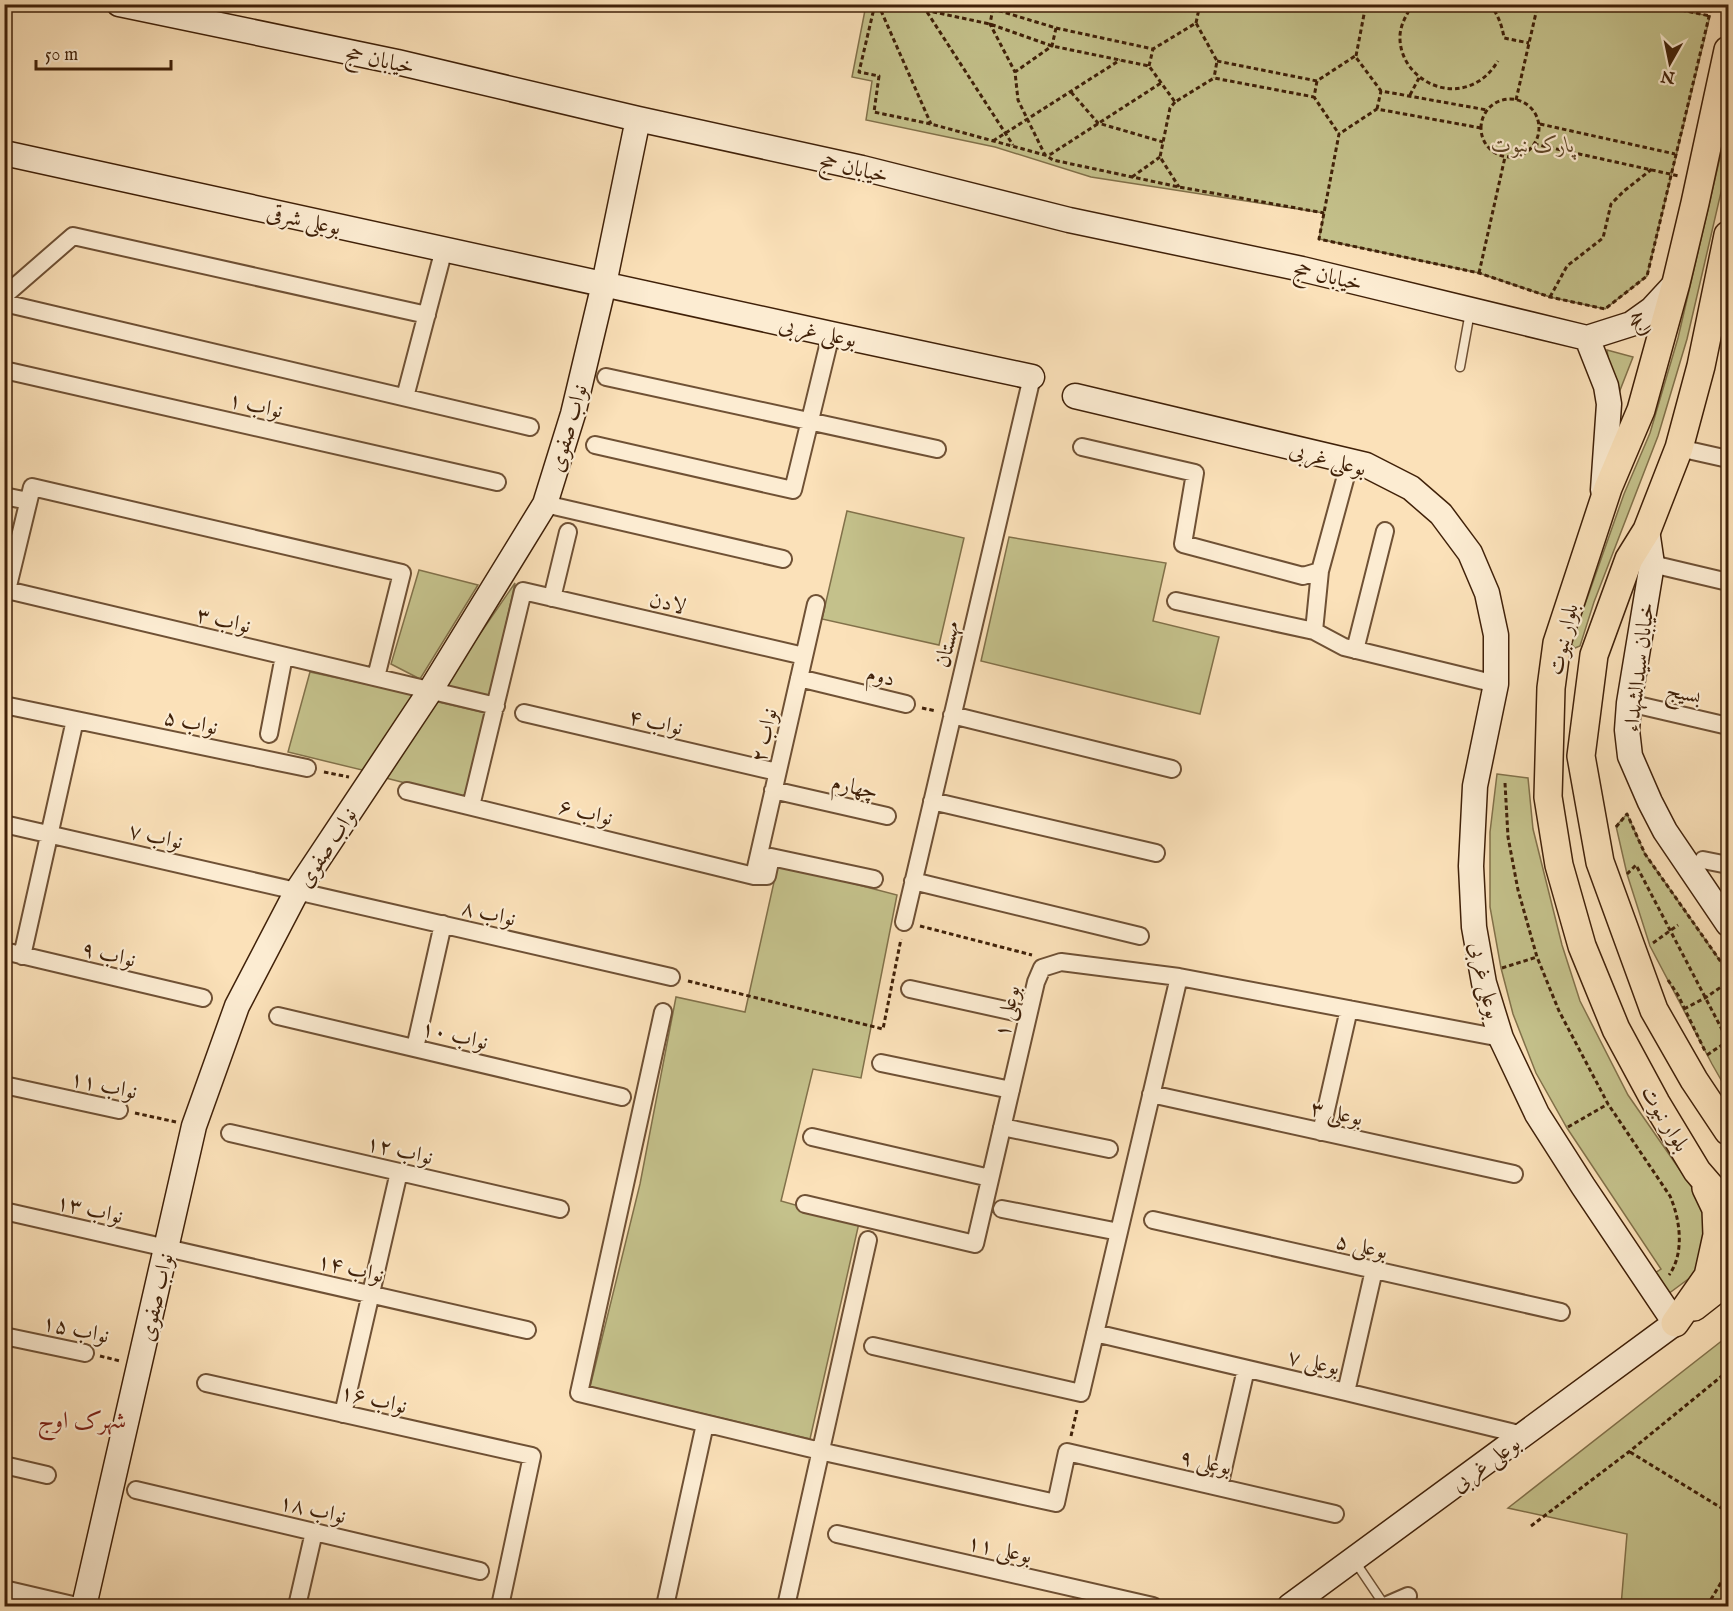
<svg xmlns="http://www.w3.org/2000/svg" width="1733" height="1611" viewBox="0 0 1733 1611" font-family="'IM FELL English',Amiri,serif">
<rect width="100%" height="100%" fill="#fbe1b9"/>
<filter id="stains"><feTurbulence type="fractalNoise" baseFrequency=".00333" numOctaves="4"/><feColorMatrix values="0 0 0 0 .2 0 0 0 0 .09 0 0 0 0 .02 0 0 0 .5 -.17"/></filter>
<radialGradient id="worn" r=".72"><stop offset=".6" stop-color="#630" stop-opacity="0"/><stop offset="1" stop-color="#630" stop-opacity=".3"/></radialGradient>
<path fill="#c4c18b" stroke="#82714a" stroke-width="1.5" d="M 1652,5 L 1710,16 L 1647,276 L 1605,309 L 1550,297 L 1479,273 L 1319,239 L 1324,213 L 1091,177 L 995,147 L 866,120 L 872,81 L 852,77 L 866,5 Z
M 1728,123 L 1728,162 L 1687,339 L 1658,436 L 1594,602 L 1580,646 L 1575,648 L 1571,644 L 1624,494 L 1650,433 L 1678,338 Z
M 1607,350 L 1633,357 L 1615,403 Z
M 847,511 L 964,538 L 939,645 L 822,619 Z
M 1009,537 L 1166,563 L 1153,621 L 1219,637 L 1200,714 L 981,661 Z
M 419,570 L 478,585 L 420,679 L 391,664 Z
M 515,583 L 490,697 L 444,686 Z
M 310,672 L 417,695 L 366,771 L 288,752 Z
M 434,701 L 486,713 L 468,799 L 382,777 Z
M 1497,774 L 1528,778 L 1533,829 L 1562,945 L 1580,1001 L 1628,1095 L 1707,1209 L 1703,1260 L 1691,1277 L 1668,1294 L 1652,1275 L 1661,1269 L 1567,1128 L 1536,1073 L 1513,1014 L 1501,968 L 1490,907 L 1490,832 Z
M 1627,814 L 1645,854 L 1728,972 L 1728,1092 L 1712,1064 L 1650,946 L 1627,874 L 1616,826 Z
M 778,864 L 897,895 L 861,1078 L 813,1069 L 781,1201 L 859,1223 L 810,1439 L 590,1387 L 640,1184 L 676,997 L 745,1012 Z
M 1728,1336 L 1728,1606 L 1621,1606 L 1627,1534 L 1508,1508 Z"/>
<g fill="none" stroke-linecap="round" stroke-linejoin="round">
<g stroke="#6f5135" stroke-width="11">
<path id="lane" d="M 1460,367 L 1470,312
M 1354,1560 L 1385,1606"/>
</g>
<g stroke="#6f5135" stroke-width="20">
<path id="street" d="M 4,296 L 73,236 L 427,315
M 4,303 L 530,427
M 4,370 L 497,482
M 606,377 L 937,449
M 405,397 L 444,249
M 595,445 L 793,490 L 831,334
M 1082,447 L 1195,473 L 1183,544 L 1303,576 L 1320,571 L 1350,461
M 1679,448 L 1728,459
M 4,496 L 28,501
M 545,504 L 783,559
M 1652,564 L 1728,582
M 1320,571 L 1314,631 L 1344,647 L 1496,684
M 552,598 L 568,532
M 1176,601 L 1314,631
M 1355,650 L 1385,531
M 376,677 L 402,573 L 32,487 L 7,590 L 496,706
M 799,678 L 906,704
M 1629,703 L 1728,726
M 4,705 L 307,768
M 524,713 L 777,772
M 952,715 L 1172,769
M 269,734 L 284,656
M 773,790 L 887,816
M 407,791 L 754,876 L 767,876 L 771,857 L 874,879
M 932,801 L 1156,853
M 471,806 L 523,591 L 804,656
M 4,824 L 671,977
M 1703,860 L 1728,865
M 754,876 L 816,604
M 913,881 L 1140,936
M 904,922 L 1032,377
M 4,951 L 203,998
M 22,956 L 75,720
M 910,989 L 1028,1015
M 663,1012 L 579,1393 L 833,1454 L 1056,1503 L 1067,1452 L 1335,1514
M 278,1016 L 622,1097
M 415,1048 L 443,924
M 881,1063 L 1011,1090
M 4,1085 L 119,1110
M 1151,1094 L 1514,1174
M 1002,1127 L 1109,1149
M 1321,1132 L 1349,1009
M 230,1133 L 560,1209
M 812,1137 L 990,1178
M 805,1204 L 975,1244 L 1036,982 L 1042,968 L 1061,962 L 1179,977 L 1501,1038
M 1002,1209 L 1119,1232
M 4,1211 L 527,1330
M 1153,1220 L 1561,1312
M 1095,1333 L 1346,1392 L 1523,1435
M 4,1336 L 85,1353
M 873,1346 L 1081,1393 L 1179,977
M 206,1383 L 532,1456 L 500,1606
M 1346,1392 L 1374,1270
M 343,1414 L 399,1172
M 4,1465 L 47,1475
M 1219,1487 L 1246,1369
M 136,1490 L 480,1571
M 837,1534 L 1153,1606
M 4,1589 L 77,1606
M 297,1606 L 314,1532
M 665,1606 L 705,1424
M 786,1606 L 868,1240
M 1385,1606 L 1408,1596"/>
</g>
<g stroke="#402109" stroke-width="27">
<path id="secondary" d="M 119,4 L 397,62 L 638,119 L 862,168 L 1069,220 L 1302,269 L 1587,338
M 4,153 L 831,334 L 1032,377
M 1587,338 L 1606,386 L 1609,404 L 1603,490
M 1587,338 L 1631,324 L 1652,309 L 1676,283
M 1075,396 L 1366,465 L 1411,488 L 1441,514 L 1470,553 L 1487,593 L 1496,635 L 1496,684 L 1475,786 L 1471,866 L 1474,927 L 1484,983 L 1501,1038 L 1537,1114 L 1583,1186 L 1675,1323 L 1290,1606
M 1647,530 L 1652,564 L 1629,703 L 1627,730 L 1630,756 L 1650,802 L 1665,831 L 1728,924
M 84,1606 L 194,1126 L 237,1006 L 297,891 L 430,691 L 545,504 L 573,414 L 604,284 L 638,119"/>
</g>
<g stroke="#402109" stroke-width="30">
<path id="primary" d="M 1728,50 L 1695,203 L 1676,283 L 1641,410 L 1608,488 L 1557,643 L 1551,688 L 1548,797 L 1559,865 L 1582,946 L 1616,1029 L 1656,1103 L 1697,1171 L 1728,1207
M 1728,235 L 1701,366 L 1679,448 L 1647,530 L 1629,559 L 1594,655 L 1581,756 L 1600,862 L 1654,1010 L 1694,1080 L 1728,1131
M 1694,1307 L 1717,1289 L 1728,1283
M 1675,1323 L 1708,1276 L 1712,1258 L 1717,1235 L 1716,1209 L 1706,1188"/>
</g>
<path stroke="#402109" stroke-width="3" stroke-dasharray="4.5 3" stroke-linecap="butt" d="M 875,4 L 859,72 L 879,76 L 874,112 L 931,124 L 1045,155 L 1051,154 L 1161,83
M 878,4 L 931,124
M 896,4 L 990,24 L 1052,46 L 1149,66 L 1175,102 L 1214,78 L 1314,97
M 977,4 L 1056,28 L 1153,49 L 1196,23 L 1217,61 L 1214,78
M 1413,4 C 1407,14 1401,23 1400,35 C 1398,75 1445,103 1479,81 C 1487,76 1493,69 1498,61
M 1490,4 C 1498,15 1502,25 1504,38 L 1529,43
M 1652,4 L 1710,16
M 993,8 L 990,24 L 1015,72
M 927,12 L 1013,145
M 1196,23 L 1200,4
M 1056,28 L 1052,46 L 1015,72 L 1018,100 L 1045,155 L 1053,160 L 1179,187 L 1324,213
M 1356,56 L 1366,4
M 1217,61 L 1317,81 L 1355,56 L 1381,91 L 1487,110
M 1149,66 L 1153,49
M 1317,81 L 1314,97 L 1339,134
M 1071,92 L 1098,123 L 1163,142
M 1410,95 L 1419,78
M1481 128a29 29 0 1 1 58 0a29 29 0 1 1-58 0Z
M 1516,100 L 1538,4
M 1175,102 L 1170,108 L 1160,157 L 1179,187
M 1377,109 L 1381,91
M 1540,124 L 1675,154
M 1481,128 L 1377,109 L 1339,134 L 1319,239 L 1479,273 L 1550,297 L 1605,309 L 1647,276 L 1712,4
M 993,141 L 1120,60
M 1534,144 L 1679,176
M 1132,177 L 1160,157
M 1479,273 L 1505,157
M 1550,297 L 1567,266 L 1603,238 L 1611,204 L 1624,191 L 1652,169
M 922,708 L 936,711
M 324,772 L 349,777
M 1505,783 L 1508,837 L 1518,890 L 1537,957 L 1559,1011 L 1608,1104 L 1670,1196 C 1680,1219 1685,1253 1669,1275
M 1616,827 L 1627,814 L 1645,854 L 1728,972
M 1627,874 L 1636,865 L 1728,1041
M 920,926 L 1032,955
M 1653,943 L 1678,925
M 1502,968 L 1537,957
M 1668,980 L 1678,995 L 1705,1051
M 688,981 L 883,1029 L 901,939
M 1684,1009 L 1705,998 L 1721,987
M 1707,1055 L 1728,1041
M 135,1113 L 176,1122
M 1568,1127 L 1608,1104
M 100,1356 L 120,1361
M 1071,1436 L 1077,1410
M 1630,1452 L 1728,1512
M 1728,1518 L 1727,1530 L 1728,1537
M 1531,1526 L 1630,1451 L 1728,1371
M 1707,1606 L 1728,1571"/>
<use href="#lane" stroke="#fcecd2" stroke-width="8"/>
<use href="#street" stroke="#fcecd2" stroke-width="16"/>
<use href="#secondary" stroke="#fcecd2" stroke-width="24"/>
<use href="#primary" stroke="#fbe1b9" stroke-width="27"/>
</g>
<g text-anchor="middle" stroke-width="4.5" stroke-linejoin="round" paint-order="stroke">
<g font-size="22" fill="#402109" stroke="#fcecd2">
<text transform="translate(380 59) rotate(12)" y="8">خیابان حج</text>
<text transform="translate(854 167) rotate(13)" y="8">خیابان حج</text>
<text transform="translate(304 219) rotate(12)" y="8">بوعلی شرقی</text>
<text transform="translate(1328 275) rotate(13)" y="8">خیابان حج</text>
<text transform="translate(1636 318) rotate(-31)" y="8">حج</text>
<text transform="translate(818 331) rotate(12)" y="8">بوعلی غربی</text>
<text transform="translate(256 404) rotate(13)" y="8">نواب ۱</text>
<text transform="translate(567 428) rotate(-74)" y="8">نواب صفوی</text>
<text transform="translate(1328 458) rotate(15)" y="8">بوعلی غربی</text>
<text transform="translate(668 602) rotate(13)" y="8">لادن</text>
<text transform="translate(224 619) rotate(13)" y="8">نواب ۳</text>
<text transform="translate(1562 639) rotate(-77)" y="8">بلوار نبوت</text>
<text transform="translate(946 644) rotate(-77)" y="8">مهستان</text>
<text transform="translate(1638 667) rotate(-83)" y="8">خیابان سیدالشهداء</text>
<text transform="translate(881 675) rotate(14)" y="8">دوم</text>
<text transform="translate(1684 692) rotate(13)" y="8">بسیج</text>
<text transform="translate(191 721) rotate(12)" y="8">نواب ۵</text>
<text transform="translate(656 721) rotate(13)" y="8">نواب ۴</text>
<text transform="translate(763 735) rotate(-77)" y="8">نواب ۲</text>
<text transform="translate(855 786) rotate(13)" y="8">چهارم</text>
<text transform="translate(586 811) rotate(14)" y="8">نواب ۶</text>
<text transform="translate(156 835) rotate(13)" y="8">نواب ۷</text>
<text transform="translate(326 847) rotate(-57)" y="8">نواب صفوی</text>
<text transform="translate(489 912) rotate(13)" y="8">نواب ۸</text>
<text transform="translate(109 953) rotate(13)" y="8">نواب ۹</text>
<text transform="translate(1486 980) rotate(77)" y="8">بوعلی غربی</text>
<text transform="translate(1006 1011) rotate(-77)" y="8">بوعلی ۱</text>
<text transform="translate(455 1034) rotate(13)" y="8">نواب ۱۰</text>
<text transform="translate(104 1084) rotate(12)" y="8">نواب ۱۱</text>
<text transform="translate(1337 1112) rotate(12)" y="8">بوعلی ۳</text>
<text transform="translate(1666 1118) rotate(59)" y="8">بلوار نبوت</text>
<text transform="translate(400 1149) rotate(13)" y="8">نواب ۱۲</text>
<text transform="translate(90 1208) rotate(13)" y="8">نواب ۱۳</text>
<text transform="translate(1362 1245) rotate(13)" y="8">بوعلی ۵</text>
<text transform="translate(351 1267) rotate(13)" y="8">نواب ۱۴</text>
<text transform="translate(155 1297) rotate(-77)" y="8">نواب صفوی</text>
<text transform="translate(76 1328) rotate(12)" y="8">نواب ۱۵</text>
<text transform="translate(1314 1361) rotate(13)" y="8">بوعلی ۷</text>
<text transform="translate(374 1398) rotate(13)" y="8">نواب ۱۶</text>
<text transform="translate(1206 1461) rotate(13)" y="8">بوعلی ۹</text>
<text transform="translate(1485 1463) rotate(-36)" y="8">بوعلی غربی</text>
<text transform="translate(313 1508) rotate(13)" y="8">نواب ۱۸</text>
<text transform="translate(1000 1548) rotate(13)" y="8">بوعلی ۱۱</text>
</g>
<g font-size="22" font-style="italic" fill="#61492a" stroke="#fcecd2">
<text x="1533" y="152">پارک نبوت</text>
</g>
<g font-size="24" fill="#7a1f14" stroke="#fcecd2">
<text x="82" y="1428">شهرک اوج</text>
</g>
</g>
<rect width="1733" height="1611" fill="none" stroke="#fbe1b9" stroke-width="24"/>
<rect x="6" y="6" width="1721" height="1599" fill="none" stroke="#402109" stroke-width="3"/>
<rect x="12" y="12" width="1709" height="1587" fill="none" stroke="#402109" stroke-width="1.5"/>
<g transform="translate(1670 63) rotate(189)" stroke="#fcecd2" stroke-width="4.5" paint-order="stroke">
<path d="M0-4.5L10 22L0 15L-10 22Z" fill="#402109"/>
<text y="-9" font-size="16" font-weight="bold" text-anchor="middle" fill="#402109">N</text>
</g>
<path d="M36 60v9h135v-9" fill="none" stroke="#402109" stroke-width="3"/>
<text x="45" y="60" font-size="18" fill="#402109" stroke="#fcecd2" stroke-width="4.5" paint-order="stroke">50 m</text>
<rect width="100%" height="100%" filter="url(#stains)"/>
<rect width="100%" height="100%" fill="url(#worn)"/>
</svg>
